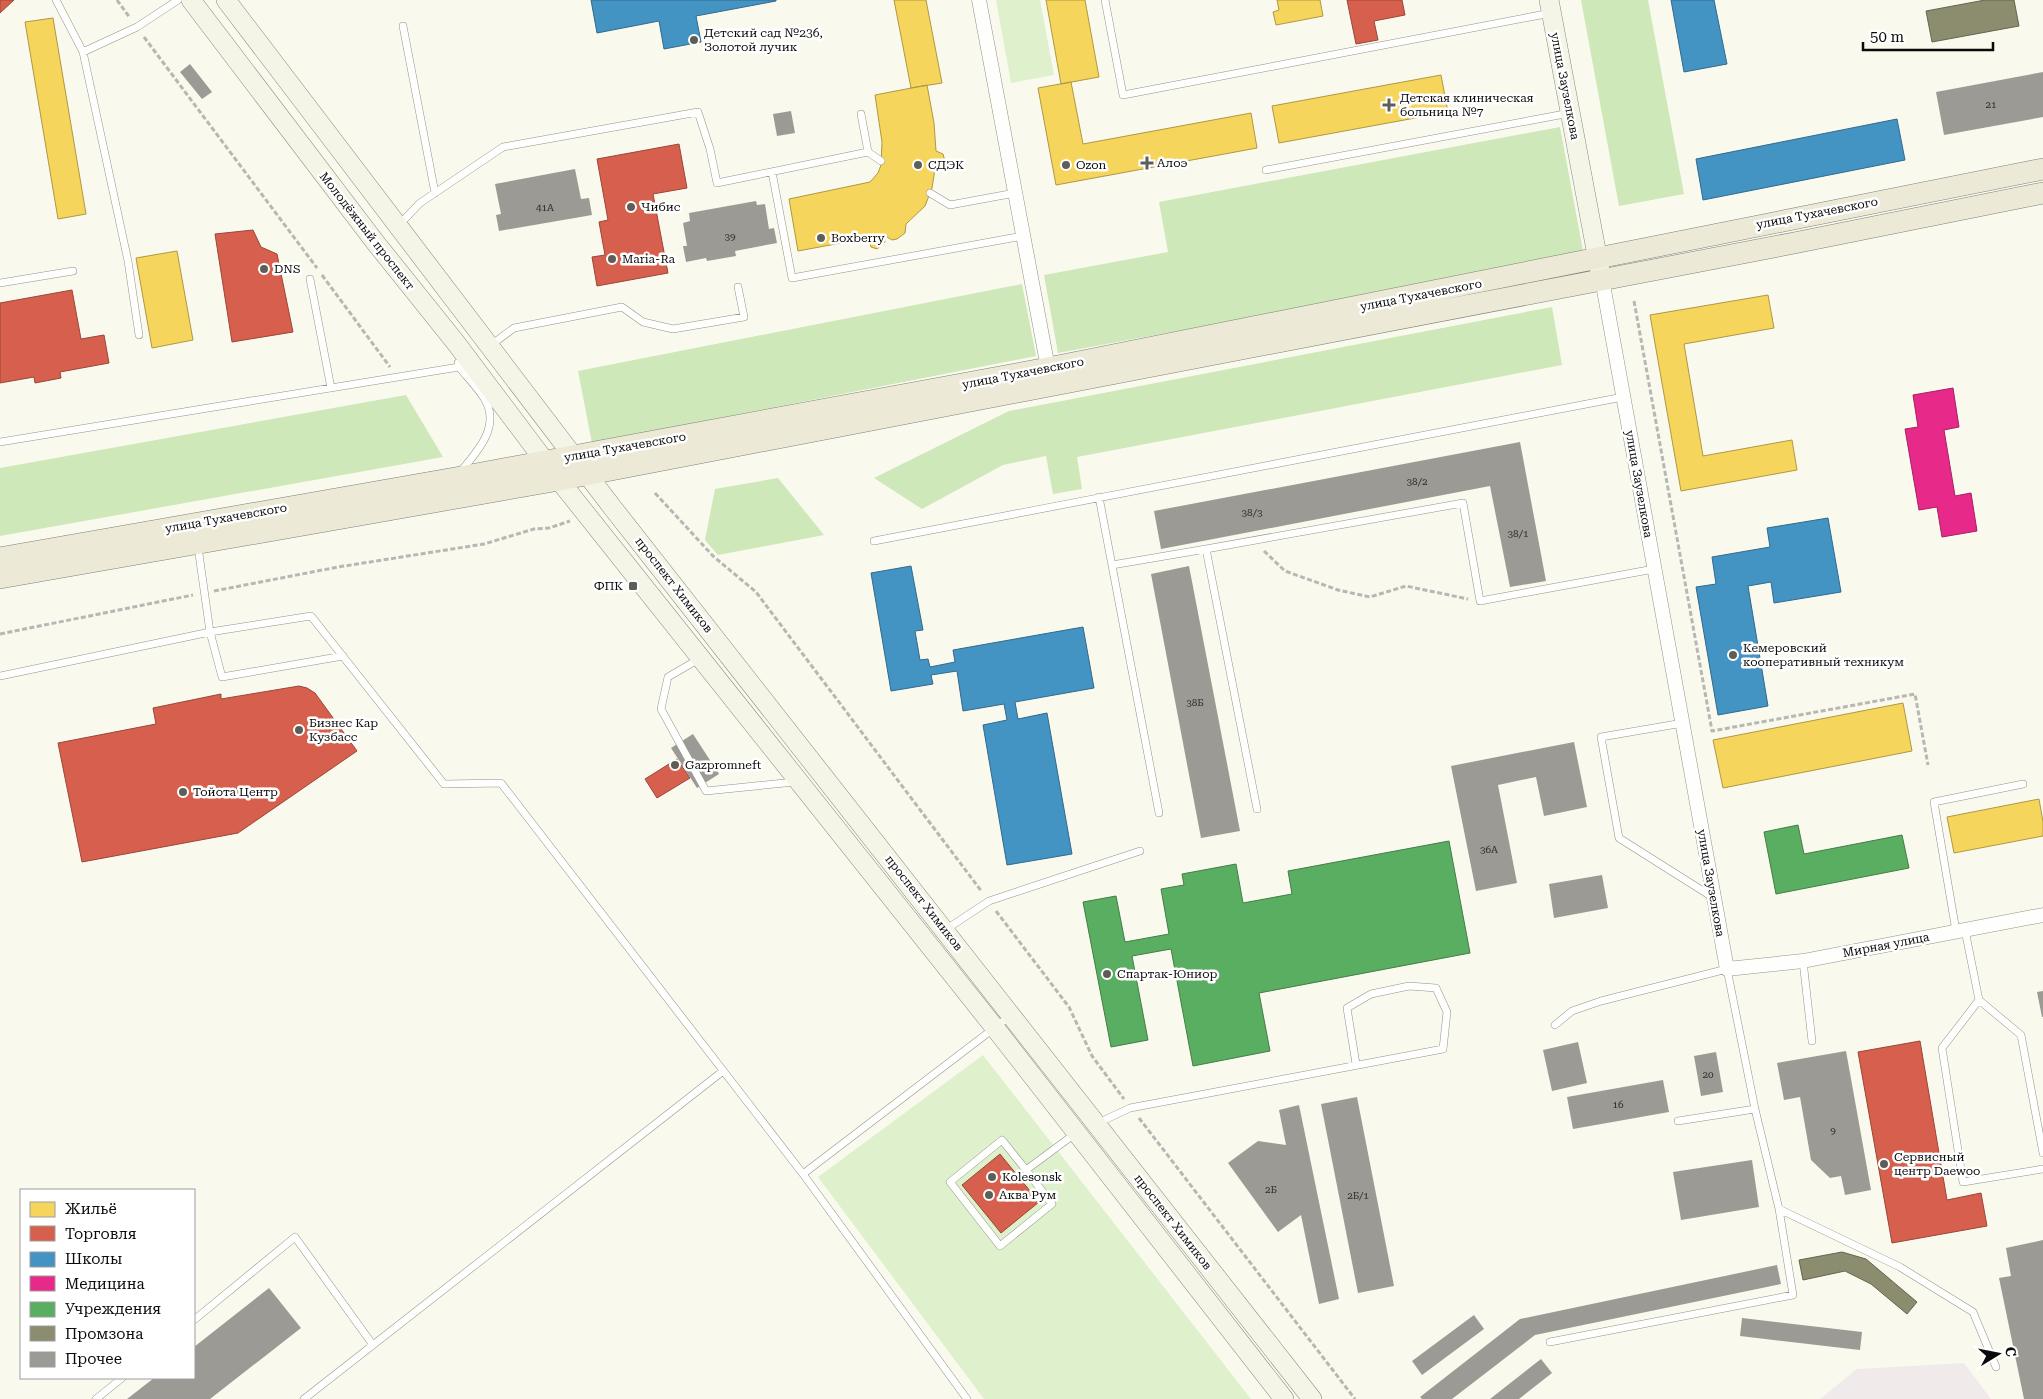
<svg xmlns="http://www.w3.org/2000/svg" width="2043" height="1399" viewBox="0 0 2043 1399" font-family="'Roboto Serif',serif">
<rect width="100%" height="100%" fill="#faf9ed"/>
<path fill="#f1eaeb" d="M 1964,1363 L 1991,1399 L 1820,1399 L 1857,1369 Z"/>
<path fill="#dff1cc" d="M 996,0 L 1040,0 L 1054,75 L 1011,83 Z
M 983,1055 L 1251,1399 L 984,1399 L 818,1177 Z"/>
<path fill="#cee8ba" d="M 1581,0 L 1648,0 L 1684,194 L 1619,206 Z
M 1560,127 L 1584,256 L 1058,353 L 1044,275 L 1168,252 L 1159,202 Z
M 1022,284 L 1036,356 L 592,443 L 578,371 Z
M 1552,307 L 1562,365 L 1077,457 L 1082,489 L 1053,494 L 1046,456 L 1003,465 L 922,509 L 874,478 L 1009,411 Z
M 406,395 L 443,457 L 0,536 L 0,468 Z
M 778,478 L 824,535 L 718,555 L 705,540 L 715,489 Z"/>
<path fill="#f6d55c" stroke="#af9843" d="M 894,0 L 926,0 L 942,83 L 911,88 Z
M 1046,0 L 1085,0 L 1099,77 L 1061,84 Z
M 1277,0 L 1320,0 L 1323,16 L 1276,25 L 1273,12 L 1279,10 Z
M 53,18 L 86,214 L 58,219 L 25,22 Z
M 1441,75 L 1448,112 L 1279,143 L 1272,106 Z
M 1071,82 L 1083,144 L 1251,113 L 1257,148 L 1056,185 L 1038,88 Z
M 927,85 L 934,123 L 936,151 L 943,154 L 945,161 L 942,167 L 935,169 L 932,188 L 925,206 L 906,224 L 905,233 L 897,239 L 892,240 L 884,235 L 885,242 L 877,249 L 871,247 L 868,238 L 798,251 L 789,199 L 870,182 L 878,173 L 881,165 L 882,142 L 875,95 Z
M 177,251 L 193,340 L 152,348 L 136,258 Z
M 1768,295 L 1774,328 L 1684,344 L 1703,456 L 1792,440 L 1797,470 L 1681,491 L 1650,315 Z
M 1903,703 L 1912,751 L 1723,788 L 1713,740 Z
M 2039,799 L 2043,822 L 2043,836 L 1954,853 L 1947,817 Z"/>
<path fill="#d6604d" stroke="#994639" d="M 0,0 L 14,0 L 0,13 Z
M 1347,0 L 1402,0 L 1405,15 L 1374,21 L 1378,40 L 1356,44 Z
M 679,144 L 687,188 L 653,194 L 668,273 L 597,286 L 592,257 L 605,255 L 599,222 L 608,220 L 597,159 Z
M 253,230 L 261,247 L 277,254 L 293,332 L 232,342 L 215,234 Z
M 72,290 L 81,339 L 104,335 L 109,363 L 60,372 L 61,378 L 35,383 L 34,377 L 0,383 L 0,303 Z
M 299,686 L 307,688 L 315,693 L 357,751 L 238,833 L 82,862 L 58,743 L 156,724 L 153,708 L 221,694 L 221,699 Z
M 677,759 L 690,778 L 657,798 L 645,779 Z
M 1920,1041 L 1947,1200 L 1981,1193 L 1987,1226 L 1892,1243 L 1858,1052 Z
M 1000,1154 L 1039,1202 L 1001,1233 L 962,1185 Z"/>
<path fill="#4393c3" stroke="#326a8c" d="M 591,0 L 776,0 L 776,1 L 696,16 L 701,42 L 664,49 L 659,21 L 597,33 Z
M 1671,0 L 1714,0 L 1727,64 L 1684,72 Z
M 1897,119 L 1905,160 L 1703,200 L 1696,159 Z
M 1828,518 L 1841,592 L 1774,603 L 1771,582 L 1748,586 L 1768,706 L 1718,715 L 1696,587 L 1716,584 L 1712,557 L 1770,547 L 1767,528 Z
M 911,566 L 923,630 L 915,631 L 920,660 L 928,659 L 930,667 L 955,662 L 953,650 L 1083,627 L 1094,688 L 1015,702 L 1018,719 L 1047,713 L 1072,854 L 1007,865 L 983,725 L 1007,720 L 1004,704 L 963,711 L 957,671 L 931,675 L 933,684 L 891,691 L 871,573 Z"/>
<path fill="#e7298a" stroke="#a52064" d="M 1953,388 L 1959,427 L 1944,430 L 1955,496 L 1971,493 L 1977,531 L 1942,537 L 1937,507 L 1919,510 L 1905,429 L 1918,427 L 1913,395 Z"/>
<path fill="#5aae61" stroke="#427d47" d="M 1798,825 L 1804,854 L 1902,835 L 1909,868 L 1776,894 L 1764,832 Z
M 1449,841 L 1470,953 L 1259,993 L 1270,1051 L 1193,1066 L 1171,949 L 1132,956 L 1148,1040 L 1111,1047 L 1083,902 L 1116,896 L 1125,942 L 1169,934 L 1161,889 L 1184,885 L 1182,874 L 1236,864 L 1243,903 L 1292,894 L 1288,871 Z"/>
<path fill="#8c8c6e" stroke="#656550" d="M 1985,0 L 2014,0 L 2019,26 L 1932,42 L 1926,11 Z
M 1842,1252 L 1866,1259 L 1917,1302 L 1907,1314 L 1871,1284 L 1845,1271 L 1803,1280 L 1799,1260 Z"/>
<path fill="#9c9a94" d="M 190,64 L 212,92 L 202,99 L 180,72 Z
M 2043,72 L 2043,117 L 1944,135 L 1936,92 Z
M 791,111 L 795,133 L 777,136 L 773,114 Z
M 575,169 L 581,199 L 589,198 L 592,215 L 499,231 L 496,215 L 501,214 L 495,184 Z
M 756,201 L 757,205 L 765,204 L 769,229 L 774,228 L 777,243 L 735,251 L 736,256 L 707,261 L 706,258 L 686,262 L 683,246 L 687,246 L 683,223 L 690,221 L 689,213 Z
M 1520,442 L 1546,581 L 1510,587 L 1490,486 L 1161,549 L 1154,511 Z
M 1189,566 L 1240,831 L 1201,838 L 1151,574 Z
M 693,734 L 719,774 L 697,788 L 671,748 Z
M 1574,742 L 1587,807 L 1544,816 L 1536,777 L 1498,785 L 1517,883 L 1476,891 L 1451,766 Z
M 1602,875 L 1608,908 L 1554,918 L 1549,884 Z
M 2043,991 L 2043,1017 L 2042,1017 L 2037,992 Z
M 1578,1042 L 1587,1083 L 1552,1091 L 1543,1050 Z
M 1846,1051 L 1871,1190 L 1845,1195 L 1841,1176 L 1830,1178 L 1811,1160 L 1800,1097 L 1784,1100 L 1777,1063 Z
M 1716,1052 L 1723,1092 L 1701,1096 L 1694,1056 Z
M 1663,1080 L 1669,1112 L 1573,1129 L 1567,1097 Z
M 1357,1097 L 1394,1286 L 1358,1293 L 1321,1104 Z
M 1299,1105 L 1339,1299 L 1319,1304 L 1301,1215 L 1278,1232 L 1228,1163 L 1258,1141 L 1286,1145 L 1279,1110 Z
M 1752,1160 L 1759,1207 L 1681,1220 L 1673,1172 Z
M 2043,1240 L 2043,1399 L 2024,1399 L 1999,1278 L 2011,1276 L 2006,1248 Z
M 1777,1265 L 1781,1284 L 1535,1335 L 1452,1399 L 1422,1399 L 1420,1397 L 1520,1319 Z
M 269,1288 L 301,1328 L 210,1399 L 127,1399 L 154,1378 L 194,1378 L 194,1347 Z
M 1474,1315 L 1484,1329 L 1422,1375 L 1412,1361 Z
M 1742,1318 L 1862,1332 L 1860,1350 L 1740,1336 Z
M 1541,1359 L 1552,1373 L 1519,1399 L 1490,1399 Z"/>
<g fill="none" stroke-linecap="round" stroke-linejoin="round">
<g stroke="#92928c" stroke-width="8">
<path id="lane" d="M 56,0 L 83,52 L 128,261 L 139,335
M 1105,0 L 1123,95 L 1551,13
M 403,26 L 435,193
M 83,52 L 137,27 L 178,0
M 861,114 L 868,152
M 1266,170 L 1570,113
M 772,172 L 792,278 L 1023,236
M 930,193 L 950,205 L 1015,193
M 398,226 L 420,203 L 503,147 L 698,112 L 710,149 L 717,183 L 868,152 L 881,161
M 310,279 L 331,388
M 0,283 L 73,271
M 491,345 L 514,328 L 622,307 L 643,322 L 673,329 L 744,317 L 738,287
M 458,363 L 459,367 C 467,377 477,387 484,398 C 501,425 479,450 461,471
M 0,442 L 459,367
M 1099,497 L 1159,813
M 874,541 L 1623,397
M 198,547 L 210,632 L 311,616 L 444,784 L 501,783 L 803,1174 L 1010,1016
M 1112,565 L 1206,549
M 699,659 L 668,677 L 661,709 L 706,791 L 795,782
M 0,676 L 210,632 L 222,677 L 343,656
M 1683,723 L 1601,737 L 1619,838 L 1714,898
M 1257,809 L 1206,549 L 1463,503 L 1480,601 L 1654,569
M 945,930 L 989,901 L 1140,851
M 1965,930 L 1979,1000 L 2021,1035 L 2043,1153
M 1956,931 L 1934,802 L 2023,784
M 1803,961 L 1812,1041
M 1979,1000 L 1942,1048 L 1963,1182 L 2043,1169
M 1555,1025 L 1572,1011 L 1601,1001 L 1727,969 L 1755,1109 L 1779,1209 L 1900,1267 L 1973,1312 L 1996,1367
M 1678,1121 L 1755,1109
M 1098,1123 L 1130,1108 L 1443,1049 L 1447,1012 L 1436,988 L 1409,986 L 1371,994 L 1347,1008 L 1356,1064
M 1026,1170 L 1052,1204 L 1000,1246 L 950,1182 L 1002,1140 L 1026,1170 L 1076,1133
M 803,1174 L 967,1399
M 194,1320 L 295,1237 L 373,1345
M 1550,1342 L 1793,1295 L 1779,1209
M 96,1399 L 122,1378
M 304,1399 L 723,1071"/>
</g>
<g stroke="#92928c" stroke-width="15">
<path id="street" d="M 979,0 L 1048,368
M 1602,279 L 1727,969 L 1803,961 L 2043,915"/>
</g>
<g stroke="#898883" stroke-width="20">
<path id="secondary" d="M 191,0 L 375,242 L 456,343 L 559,480 L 995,1028 L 1284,1399
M 226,0 L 612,507 L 1312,1399
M 1549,0 L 1600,271"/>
</g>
<g stroke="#7f7f7a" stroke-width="22">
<path id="primary" d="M 0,558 L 455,478 L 1048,368 L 2043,169
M 0,578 L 559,480 L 1794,243 L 2043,193"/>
</g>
<path stroke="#b7b7b5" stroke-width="3" stroke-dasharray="5 2.5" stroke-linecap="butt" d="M 117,0 L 130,18
M 144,37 L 317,268
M 322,275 L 390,367
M 1634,301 L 1712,731 L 1915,694 L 1928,765
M 655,493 L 713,556 L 756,592 L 982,892
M 1264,551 L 1285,571 L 1338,590 L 1370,597 L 1406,586 L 1468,599
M 214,591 L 338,567 L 484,544 L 534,529 L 549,528 L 570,521
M 0,634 L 193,595
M 996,911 L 1069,1007 L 1092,1056 L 1124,1099
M 1139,1118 L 1355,1399"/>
<use href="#lane" stroke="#fefefc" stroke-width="7"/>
<use href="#street" stroke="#fefefc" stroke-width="14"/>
<use href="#secondary" stroke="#f4f4e7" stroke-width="19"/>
<use href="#primary" stroke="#ece9d6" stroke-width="21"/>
</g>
<g fill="#5e5e59" stroke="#fff" stroke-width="2">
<circle cx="694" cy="40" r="5"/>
<path d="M1386.5 97.5h5v5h5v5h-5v5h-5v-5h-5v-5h5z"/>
<path d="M1144.5 155.5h5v5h5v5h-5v5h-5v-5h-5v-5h5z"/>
<circle cx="918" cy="165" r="5"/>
<circle cx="1066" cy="165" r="5"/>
<circle cx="631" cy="207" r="5"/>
<circle cx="821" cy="238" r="5"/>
<circle cx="612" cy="259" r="5"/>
<circle cx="264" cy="269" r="5"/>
<rect x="628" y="581" width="10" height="10" rx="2.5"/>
<circle cx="1733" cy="655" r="5"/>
<circle cx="299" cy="730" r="5"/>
<circle cx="675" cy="765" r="5"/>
<circle cx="183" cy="792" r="5"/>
<circle cx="1107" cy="974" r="5"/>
<circle cx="1884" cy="1164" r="5"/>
<circle cx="992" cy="1177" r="5"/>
<circle cx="989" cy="1195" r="5"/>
</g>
<g text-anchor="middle" stroke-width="5" stroke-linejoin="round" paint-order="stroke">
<g font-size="10" fill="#2e2e2c">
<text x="1991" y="108">21</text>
<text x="545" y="211">41А</text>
<text x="730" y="240">39</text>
<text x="1417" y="485">38/2</text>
<text x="1252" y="516">38/3</text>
<text x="1518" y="537">38/1</text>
<text x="1195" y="706">38Б</text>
<text x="1489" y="853">36А</text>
<text x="1708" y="1078">20</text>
<text x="1618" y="1108">16</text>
<text x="1833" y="1134">9</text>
<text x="1271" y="1193">2Б</text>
<text x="1358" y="1199">2Б/1</text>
</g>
<g font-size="12" fill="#0a0a0a" stroke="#fff" text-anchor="start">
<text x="704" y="37">Детский сад №236,<tspan x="704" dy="14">Золотой лучик</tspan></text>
<text x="1400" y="102">Детская клиническая<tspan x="1400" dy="14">больница №7</tspan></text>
<text x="1157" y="167">Алоэ</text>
<text x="928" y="169">СДЭК</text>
<text x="1076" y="169">Ozon</text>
<text x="641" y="211">Чибис</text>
<text x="831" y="242">Boxberry</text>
<text x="622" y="263">Maria-Ra</text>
<text x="274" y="273">DNS</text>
<text x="623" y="590" text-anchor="end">ФПК</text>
<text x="1743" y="652">Кемеровский<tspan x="1743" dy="14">кооперативный техникум</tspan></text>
<text x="309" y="727">Бизнес Кар<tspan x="309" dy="14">Кузбасс</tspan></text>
<text x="685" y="769">Gazpromneft</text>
<text x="193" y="796">Тойота Центр</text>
<text x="1117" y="978">Спартак-Юниор</text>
<text x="1894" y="1161">Сервисный<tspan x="1894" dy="14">центр Daewoo</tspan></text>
<text x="1002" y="1181">Kolesonsk</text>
<text x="999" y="1199">Аква Рум</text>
</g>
<g font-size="12" fill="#0a0a0a" stroke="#fff">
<text transform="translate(1565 86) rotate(79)" y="4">улица Заузелкова</text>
<text transform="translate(1817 213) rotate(-11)" y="4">улица Тухачевского</text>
<text transform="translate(367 231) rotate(52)" y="4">Молодёжный проспект</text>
<text transform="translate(1421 295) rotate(-11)" y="4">улица Тухачевского</text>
<text transform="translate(1023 373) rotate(-11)" y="4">улица Тухачевского</text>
<text transform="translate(625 447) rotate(-10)" y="4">улица Тухачевского</text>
<text transform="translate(1639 484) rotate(80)" y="4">улица Заузелкова</text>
<text transform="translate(226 518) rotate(-10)" y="4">улица Тухачевского</text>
<text transform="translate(674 585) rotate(52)" y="4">проспект Химиков</text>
<text transform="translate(1711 883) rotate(80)" y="4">улица Заузелкова</text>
<text transform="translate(924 903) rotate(52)" y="4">проспект Химиков</text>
<text transform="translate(1886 945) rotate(-11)" y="4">Мирная улица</text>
<text transform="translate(1173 1222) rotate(52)" y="4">проспект Химиков</text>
</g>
</g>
<rect x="20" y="1189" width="175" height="190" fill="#ffffff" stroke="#9d9d9d"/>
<rect x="30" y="1202" width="25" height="15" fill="#f6d55c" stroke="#9d9d9d"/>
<text x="65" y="1214" font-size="15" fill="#0a0a0a">Жильё</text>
<rect x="30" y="1226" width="25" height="15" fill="#d6604d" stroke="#9d9d9d"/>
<text x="65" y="1239" font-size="15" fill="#0a0a0a">Торговля</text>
<rect x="30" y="1252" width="25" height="15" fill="#4393c3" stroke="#9d9d9d"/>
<text x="65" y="1264" font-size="15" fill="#0a0a0a">Школы</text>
<rect x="30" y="1276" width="25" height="15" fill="#e7298a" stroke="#9d9d9d"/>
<text x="65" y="1289" font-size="15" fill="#0a0a0a">Медицина</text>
<rect x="30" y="1302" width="25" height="15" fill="#5aae61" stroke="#9d9d9d"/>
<text x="65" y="1314" font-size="15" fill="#0a0a0a">Учреждения</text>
<rect x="30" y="1326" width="25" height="15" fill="#8c8c6e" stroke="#9d9d9d"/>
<text x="65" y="1339" font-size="15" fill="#0a0a0a">Промзона</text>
<rect x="30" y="1352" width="25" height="15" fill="#9c9a94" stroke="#9d9d9d"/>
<text x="65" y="1364" font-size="15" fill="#0a0a0a">Прочее</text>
<g transform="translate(1998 1354) rotate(80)" stroke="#ffffff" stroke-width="4" paint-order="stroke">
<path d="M0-4L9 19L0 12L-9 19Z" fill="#0a0a0a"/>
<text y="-8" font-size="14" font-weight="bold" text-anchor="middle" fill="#0a0a0a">С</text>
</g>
<path d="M1863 42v8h130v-8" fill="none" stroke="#0a0a0a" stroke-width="2.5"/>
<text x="1870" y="42" font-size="15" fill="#0a0a0a" stroke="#ffffff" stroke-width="4" paint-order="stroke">50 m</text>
</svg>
